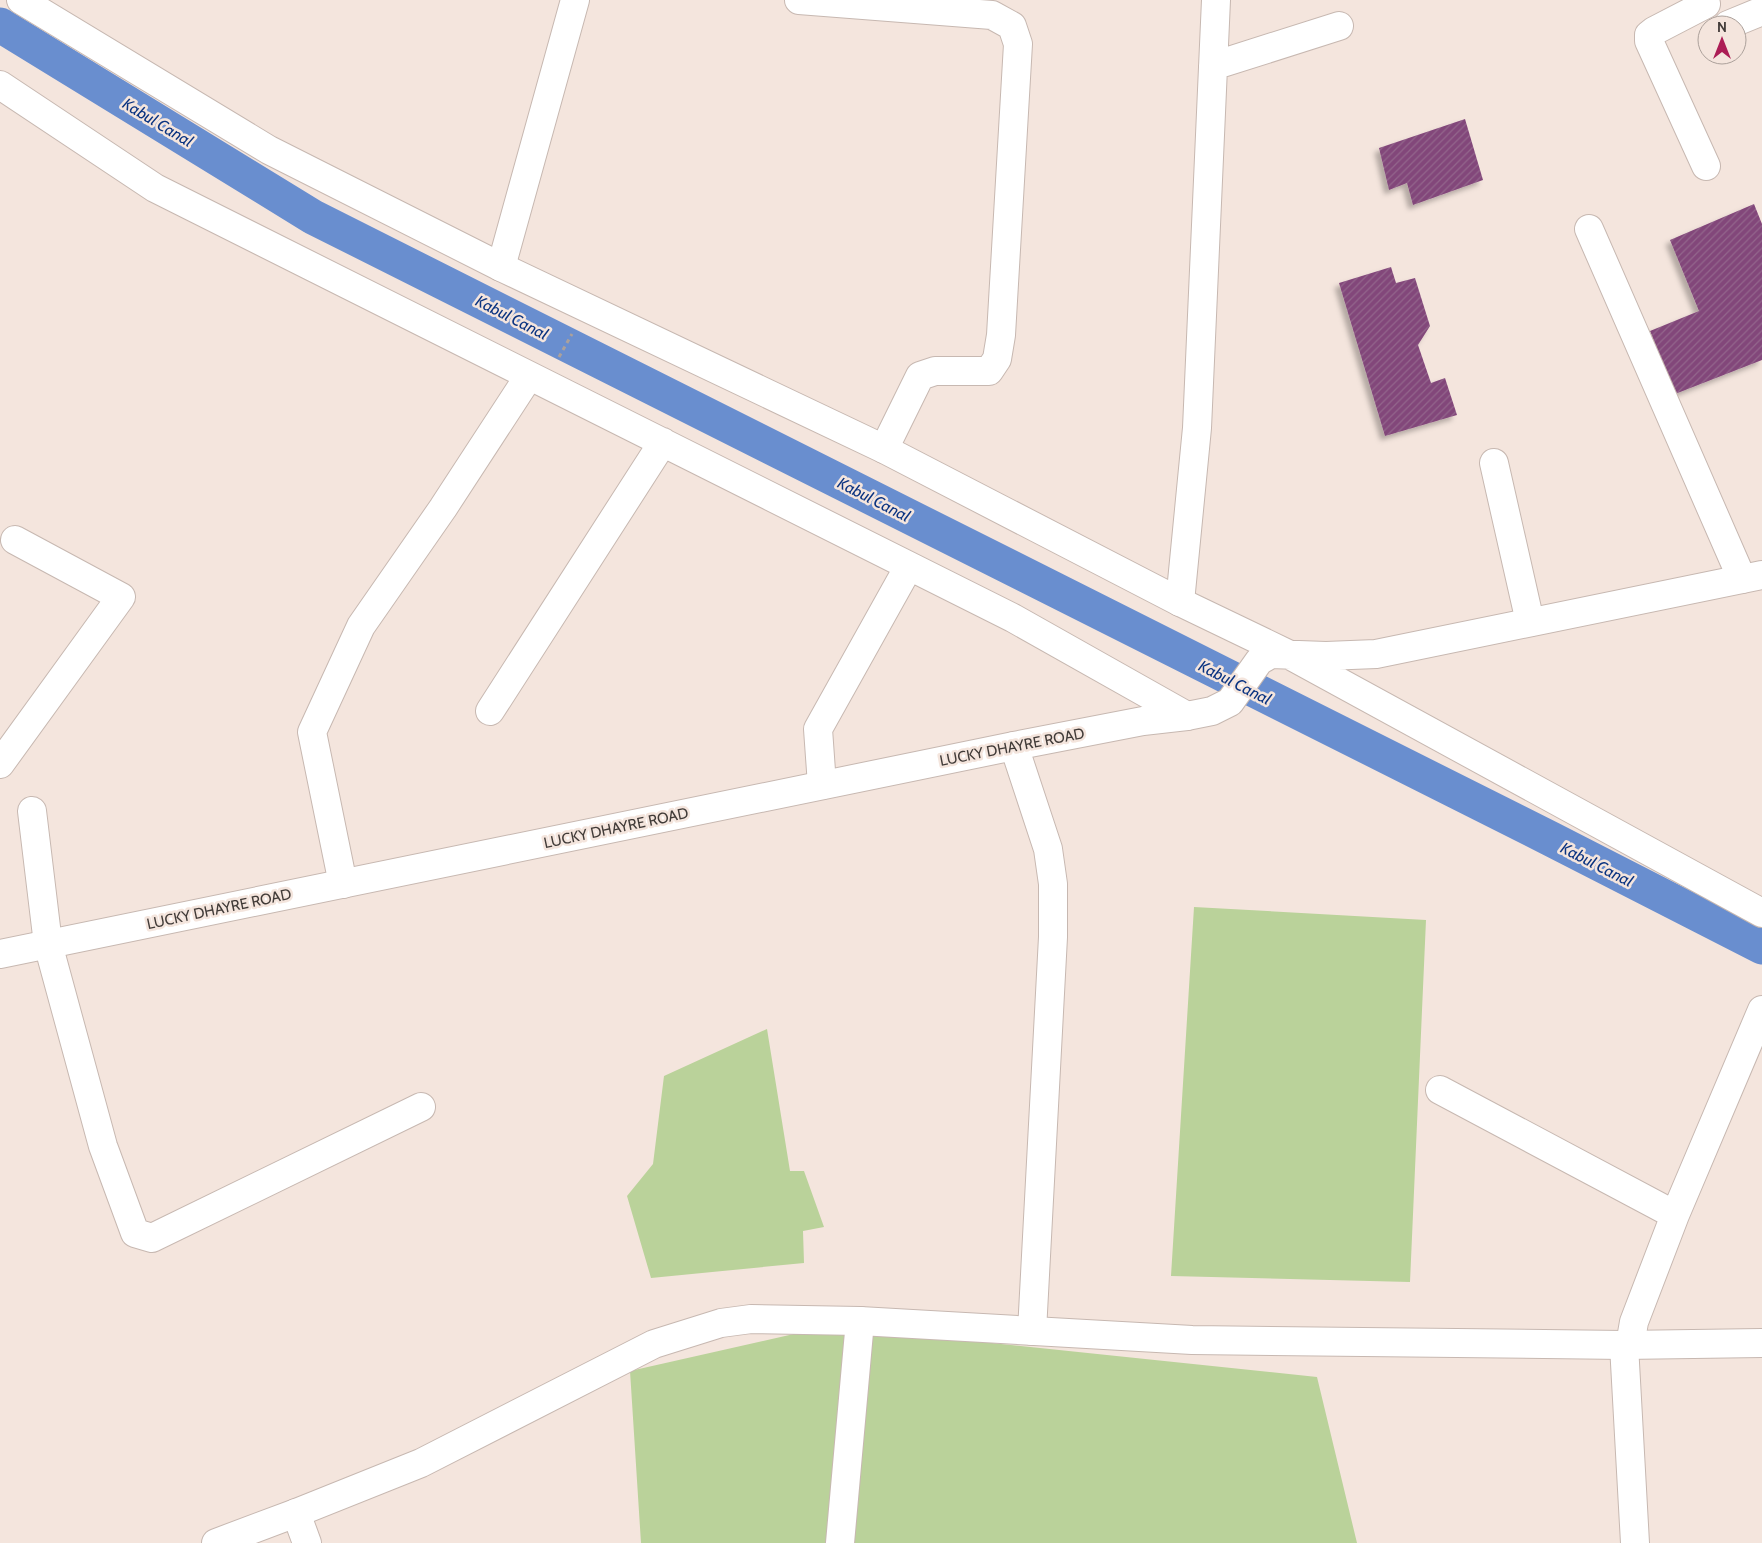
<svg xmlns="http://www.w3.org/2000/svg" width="1762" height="1543" viewBox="0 0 1762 1543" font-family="Cabin,sans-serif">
<defs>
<pattern id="building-hatch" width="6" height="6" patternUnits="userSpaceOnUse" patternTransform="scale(1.25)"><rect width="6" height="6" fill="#82467a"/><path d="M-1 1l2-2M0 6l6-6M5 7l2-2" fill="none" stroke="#93668c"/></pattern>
<filter id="shadow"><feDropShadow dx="-4.5" dy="4.5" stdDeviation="2.5" flood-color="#0004"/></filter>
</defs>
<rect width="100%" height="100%" fill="#f4e5dd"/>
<path fill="#bad29a" d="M 1194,907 L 1426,920 L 1410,1282 L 1171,1276 Z
M 767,1029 L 790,1171 L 804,1171 L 824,1227 L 803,1231 L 804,1263 L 651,1278 L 627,1196 L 653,1164 L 664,1076 Z
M 829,1326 L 1317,1377 L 1357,1543 L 641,1543 L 630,1371 Z"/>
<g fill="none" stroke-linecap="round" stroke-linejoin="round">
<path stroke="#698ecf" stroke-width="35" d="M 0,25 L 313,217 L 1551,839 L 1762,947"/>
</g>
<path fill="url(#building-hatch)" filter="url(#shadow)" d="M 1465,119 L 1483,180 L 1413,205 L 1407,183 L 1389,190 L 1379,148 Z
M 1754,204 L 1762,224 L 1762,360 L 1675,394 L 1650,331 L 1699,311 L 1670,240 Z
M 1391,267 L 1396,283 L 1415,278 L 1430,326 L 1418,345 L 1431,383 L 1445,378 L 1457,415 L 1385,436 L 1339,283 Z"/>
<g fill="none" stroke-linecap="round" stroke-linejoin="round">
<g stroke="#c7b8b1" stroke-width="30">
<path id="street" d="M 799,0 L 992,15 L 1012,26 L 1018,44 L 1001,335 L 997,359 L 989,371 L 935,371 L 920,376 L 884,449
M 1728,25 L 1762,11
M 1213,66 L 1339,26
M 0,85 L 155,188 L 1013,618 L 1187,716
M 1706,166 L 1649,41 L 1649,35 L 1654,31 L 1706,4
M 1589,229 L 1742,579
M 501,267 L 575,0
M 1494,463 L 1530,622
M 1180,602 L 1197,428 L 1216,0
M 490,711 L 663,442
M 1014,746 L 1048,849 L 1053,884 L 1053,937 L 1032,1331
M 0,764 L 121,597 L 15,540
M 822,785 L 818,729 L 909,566
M 32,811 L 48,944 L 103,1146 L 135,1233 L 152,1238 L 421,1107
M 343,884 L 312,732 L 361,626 L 443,508 L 529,376
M 1440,1090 L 1675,1215
M 1624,1345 L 1635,1543
M 1630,1345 L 1634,1322 L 1675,1215 L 1762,1010
M 296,1513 L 307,1543
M 840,1543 L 860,1321"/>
</g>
<g stroke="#c7b8b1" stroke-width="30">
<path id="secondary" d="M 21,0 L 269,150 L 501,267 L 884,449 L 1180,602 L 1286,653 L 1762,913
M 0,954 L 1014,746 L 1143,721 L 1187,716 L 1212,711 L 1230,702 L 1259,661 L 1271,654 L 1326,656 L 1376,654 L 1762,575
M 216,1543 L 296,1513 L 421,1463 L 654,1344 L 721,1323 L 751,1319 L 860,1321 L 1192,1340 L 1624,1345 L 1762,1343"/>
</g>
<path stroke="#aca19b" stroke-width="3" stroke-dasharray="4 4" stroke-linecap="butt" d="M 559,357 L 572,334"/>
<use href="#street" stroke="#fff" stroke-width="28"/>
<use href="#secondary" stroke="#fff" stroke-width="28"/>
</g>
<g text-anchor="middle" stroke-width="5" stroke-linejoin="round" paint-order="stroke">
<g font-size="15" fill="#413b38" stroke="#f4e5dd">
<text transform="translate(1012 747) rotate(-11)" y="5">LUCKY DHAYRE ROAD</text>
<text transform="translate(616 828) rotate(-12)" y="5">LUCKY DHAYRE ROAD</text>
<text transform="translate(219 909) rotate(-12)" y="5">LUCKY DHAYRE ROAD</text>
</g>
<g font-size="16" font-style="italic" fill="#0a3380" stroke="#f4e5dd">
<text transform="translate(158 122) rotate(31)" y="6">Kabul Canal</text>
<text transform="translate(512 317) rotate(27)" y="6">Kabul Canal</text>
<text transform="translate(874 499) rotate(27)" y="6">Kabul Canal</text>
<text transform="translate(1235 682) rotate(27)" y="6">Kabul Canal</text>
<text transform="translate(1597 864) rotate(27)" y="6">Kabul Canal</text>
</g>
</g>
<g transform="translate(1722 40)"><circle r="24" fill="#f4e5dd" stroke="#aca19b"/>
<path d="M0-4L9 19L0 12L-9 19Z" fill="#ac1d55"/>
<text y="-8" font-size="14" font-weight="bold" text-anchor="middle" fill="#413b38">N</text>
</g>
</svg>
